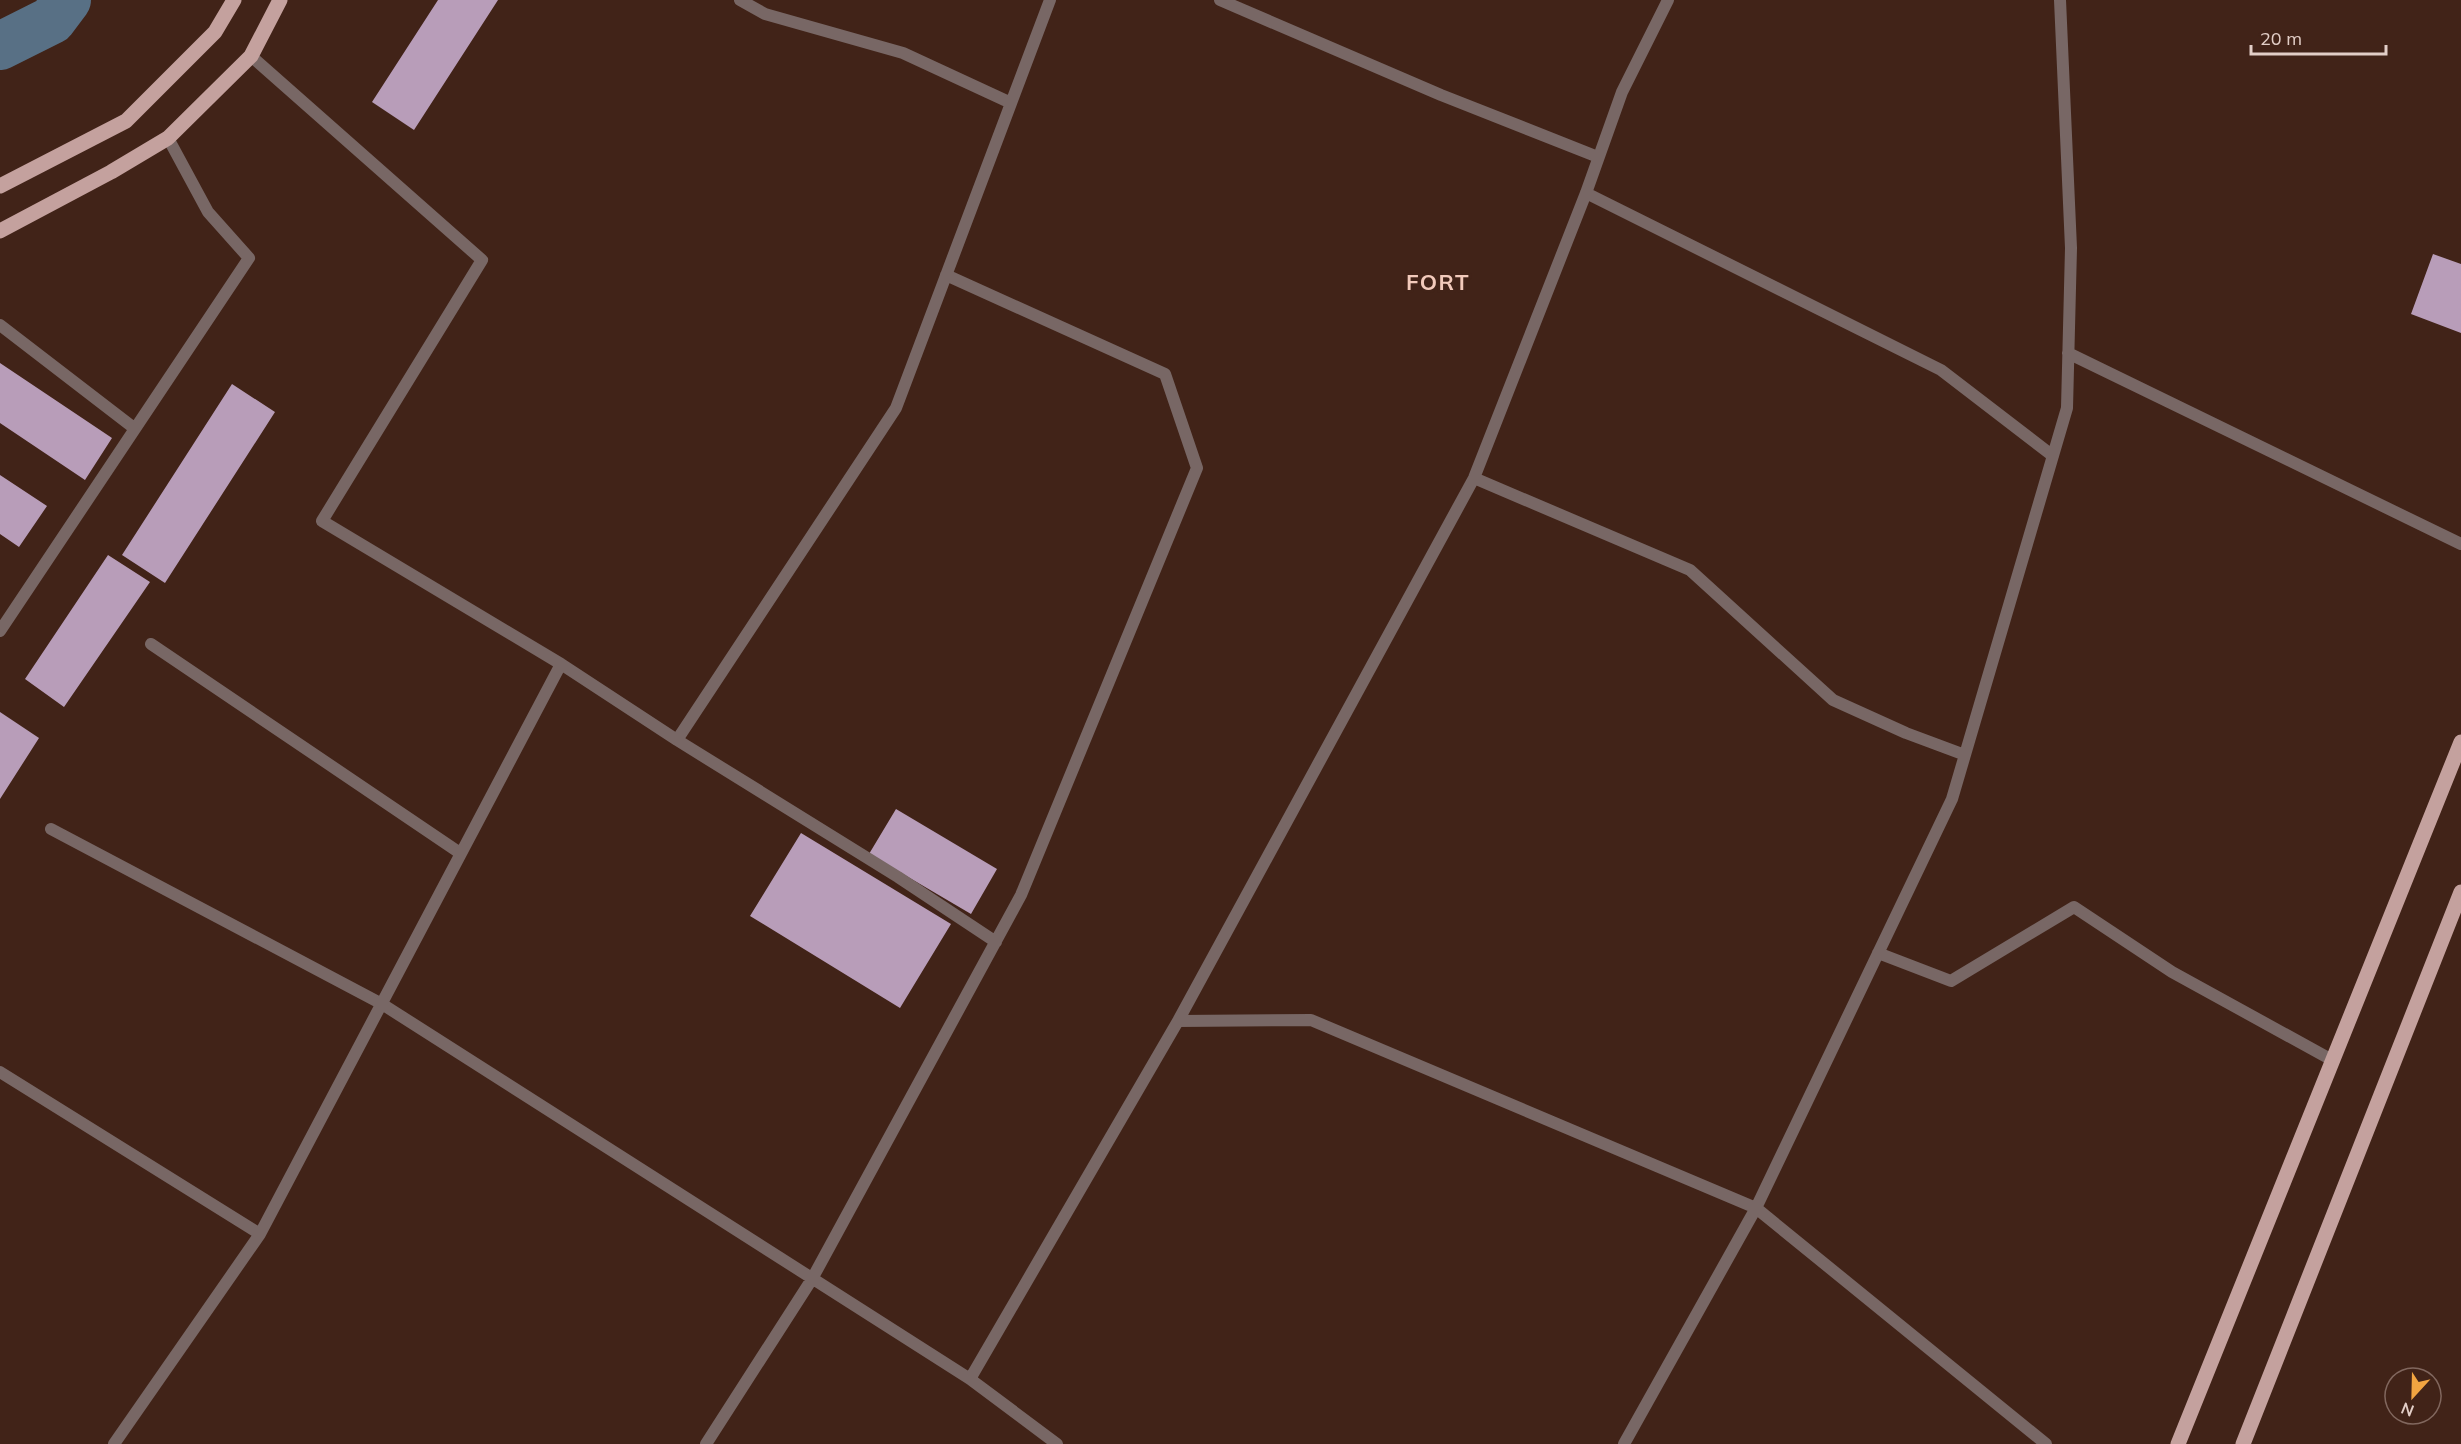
<svg xmlns="http://www.w3.org/2000/svg" width="2461" height="1444" viewBox="0 0 2461 1444" font-family="Mulish,sans-serif">
<rect width="100%" height="100%" fill="#412318"/>
<g fill="none" stroke-linecap="round" stroke-linejoin="round">
<path stroke="#587085" stroke-width="48" d="M 0,46 L 52,20 L 67,0"/>
</g>
<path fill="#b89db9" d="M 438,0 L 498,0 L 414,130 L 372,102 Z
M 2433,254 L 2461,264 L 2461,333 L 2411,314 Z
M 0,363 L 112,438 L 85,480 L 0,423 Z
M 232,384 L 275,412 L 165,583 L 122,555 Z
M 0,475 L 47,506 L 19,547 L 0,534 Z
M 108,555 L 150,582 L 64,707 L 25,679 Z
M 0,712 L 39,738 L 0,799 Z
M 896,809 L 997,869 L 971,914 L 869,854 Z
M 801,833 L 951,924 L 900,1008 L 750,916 Z"/>
<g fill="none" stroke-linecap="round" stroke-linejoin="round">
<path stroke="#786765" stroke-width="12" d="M 740,0 L 765,14 L 903,53 L 1011,103
M 1220,0 L 1441,95 L 1598,157
M 251,56 L 482,260 L 322,521 L 561,664
M 1586,193 L 1941,370 L 2053,456
M 0,325 L 134,428
M 2068,353 L 2461,544
M 1474,478 L 1690,570 L 1833,700 L 1906,733 L 1965,755
M 0,631 L 249,258 L 208,212 L 168,138
M 151,644 L 460,853
M 677,740 L 898,877 L 996,942
M 51,829 L 382,1004 L 970,1379 L 1057,1444
M 1878,953 L 1951,981 L 2074,907 L 2172,972 L 2332,1060
M 1178,1021 L 1474,478 L 1586,193 L 1622,92 L 1668,0
M 0,1072 L 260,1234
M 970,1379 L 1178,1021 L 1311,1020 L 1756,1208 L 2046,1444
M 114,1444 L 260,1234 L 561,664 L 677,740 L 896,408 L 1050,0
M 706,1444 L 812,1279 L 1021,895 L 1197,468 L 1165,374 L 946,275
M 1624,1444 L 1756,1208 L 1952,799 L 2067,408 L 2071,248 L 2060,0"/>
<path stroke="#c4a19e" stroke-width="15" d="M 0,186 L 126,121 L 215,32 L 234,0
M 0,231 L 111,172 L 168,138 L 251,56 L 280,0
M 2178,1444 L 2461,742
M 2243,1444 L 2461,892"/>
</g>
<g text-anchor="middle" stroke-width="6" stroke-linejoin="round" paint-order="stroke">
<g font-size="22" font-weight="bold" letter-spacing="1.5" fill="#f2cabb" stroke="#412318">
<text x="1438" y="290">FORT</text>
</g>
</g>
<g transform="translate(2413 1396) rotate(202)"><circle r="28" fill="#412318" stroke="#81675e" stroke-width="1.5"/>
<path d="M0-4.5L10 22L0 15L-10 22Z" fill="#f2a541"/>
<text y="-9" font-size="16" font-weight="bold" text-anchor="middle" fill="#e2cec7">N</text>
</g>
<path d="M2251 45v9h135v-9" fill="none" stroke="#e2cec7" stroke-width="3"/>
<text x="2260" y="45" font-size="18" fill="#e2cec7" stroke="#412318" stroke-width="4.5" paint-order="stroke">20 m</text>
</svg>
